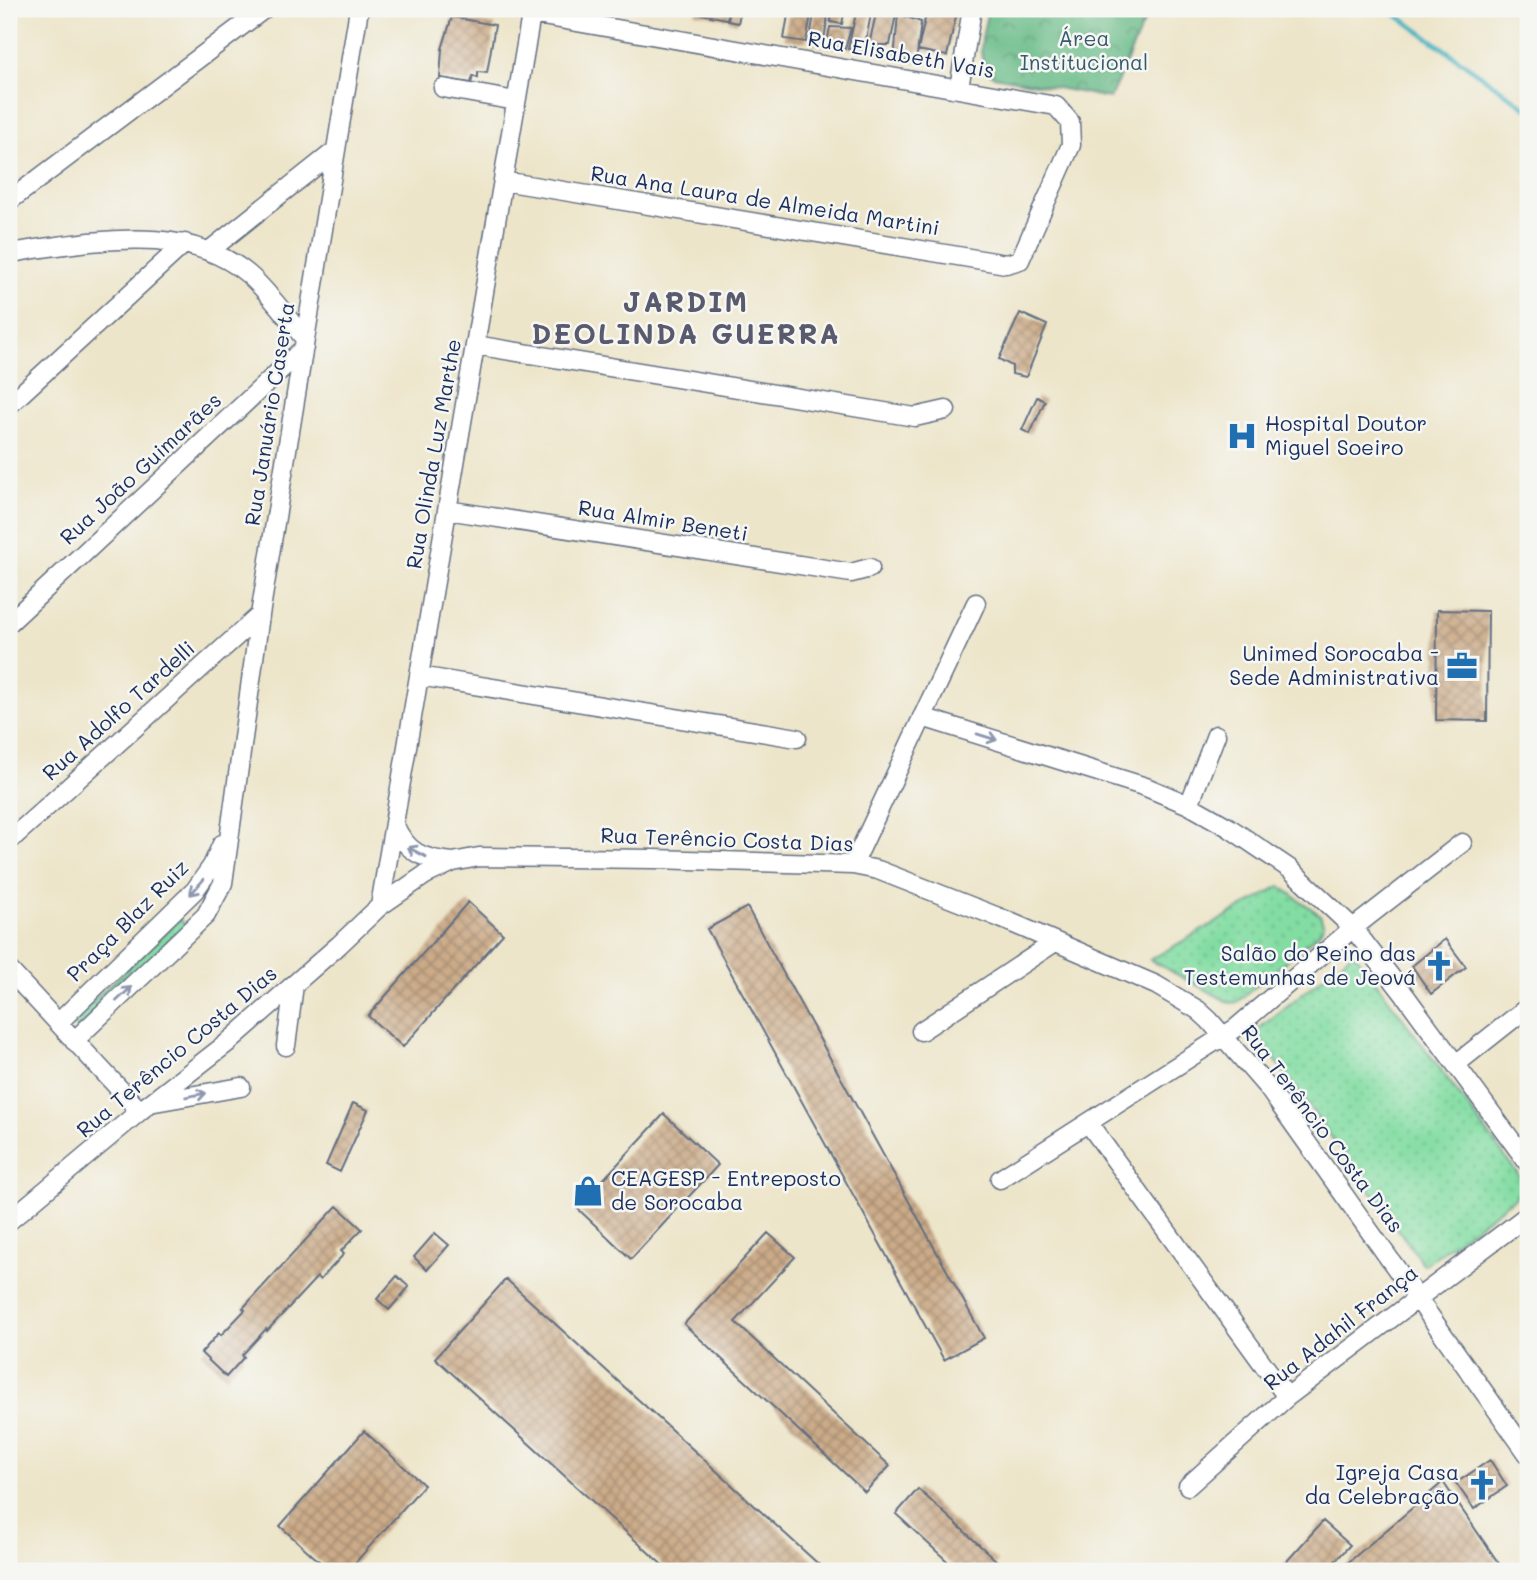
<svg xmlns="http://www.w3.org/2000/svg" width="1537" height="1580" viewBox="0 0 1537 1580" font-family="Mali,sans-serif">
<defs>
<pattern id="forest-crowns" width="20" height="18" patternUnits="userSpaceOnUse" patternTransform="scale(1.75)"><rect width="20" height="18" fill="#6abc89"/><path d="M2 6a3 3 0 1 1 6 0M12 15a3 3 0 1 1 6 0" fill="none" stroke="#569973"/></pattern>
<pattern id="park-dots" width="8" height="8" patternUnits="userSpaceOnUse" patternTransform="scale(1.75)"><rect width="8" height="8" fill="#83dda3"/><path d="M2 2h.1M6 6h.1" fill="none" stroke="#71be8f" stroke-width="1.8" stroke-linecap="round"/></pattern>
<pattern id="building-cross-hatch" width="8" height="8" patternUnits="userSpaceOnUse" patternTransform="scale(1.75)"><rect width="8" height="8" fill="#ccab88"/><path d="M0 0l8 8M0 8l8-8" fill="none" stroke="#a58c72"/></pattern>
</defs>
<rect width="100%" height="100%" fill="#f6f6f2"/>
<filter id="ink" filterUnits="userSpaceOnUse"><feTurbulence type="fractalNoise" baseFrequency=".0143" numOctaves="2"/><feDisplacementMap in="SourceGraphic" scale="14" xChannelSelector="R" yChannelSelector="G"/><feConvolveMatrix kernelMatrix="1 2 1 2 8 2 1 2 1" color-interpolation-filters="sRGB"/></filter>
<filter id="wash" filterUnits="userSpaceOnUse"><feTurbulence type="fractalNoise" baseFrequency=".00686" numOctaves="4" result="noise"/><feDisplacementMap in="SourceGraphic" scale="28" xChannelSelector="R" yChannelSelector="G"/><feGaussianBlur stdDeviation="1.57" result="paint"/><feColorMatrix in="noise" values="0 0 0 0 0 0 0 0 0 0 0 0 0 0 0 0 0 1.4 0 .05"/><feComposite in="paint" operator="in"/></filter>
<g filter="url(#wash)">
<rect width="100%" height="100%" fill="#ede5c9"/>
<path fill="url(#forest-crowns)" stroke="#427674" stroke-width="2" d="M 988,9 L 1150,9 L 1110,98 L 994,76 C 972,61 984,31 988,9 Z"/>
<path fill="url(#park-dots)" stroke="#4f8680" stroke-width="2" d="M 1280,886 L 1320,915 L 1324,926 L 1316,936 L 1237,1002 L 1230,1003 L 1150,960 Z
M 180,919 L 185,925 L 77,1029 L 72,1021 Z
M 1354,952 L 1528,1188 L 1424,1265 L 1255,1032 Z"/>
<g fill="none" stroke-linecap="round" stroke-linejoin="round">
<path stroke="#45b2c1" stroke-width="5" d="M 1388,9 L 1528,109"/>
</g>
<g id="blocks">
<path fill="url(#building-cross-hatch)" d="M 696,9 L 730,9 L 727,19 L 695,13 Z
M 730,9 L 741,9 L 738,23 L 728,21 Z
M 789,9 L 812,9 L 806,42 L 784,39 Z
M 815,9 L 829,9 L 823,46 L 809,43 Z
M 833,9 L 845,9 L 842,24 L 830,22 Z
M 857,9 L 872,9 L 864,50 L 848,49 Z
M 877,9 L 897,9 L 890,45 L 869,45 Z
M 927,10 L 956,16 L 947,56 L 918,50 Z
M 898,14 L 921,22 L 916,63 L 894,59 Z
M 452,17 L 495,25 L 487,73 L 478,72 L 478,78 L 473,76 L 471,83 L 440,78 L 442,49 Z
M 830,27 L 851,28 L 845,49 L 826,47 Z
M 1020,313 L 1047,325 L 1026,377 L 1012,374 L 1012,366 L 999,359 Z
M 1037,397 L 1045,401 L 1030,434 L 1022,430 Z
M 1437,610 L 1488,611 L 1487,721 L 1436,720 Z
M 468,902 L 503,934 L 403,1047 L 368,1016 Z
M 747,907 L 984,1338 L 944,1360 L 707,929 Z
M 1445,939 L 1466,967 L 1431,994 L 1412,966 Z
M 353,1103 L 368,1110 L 340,1172 L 326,1165 Z
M 664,1114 L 718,1165 L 631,1259 L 577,1208 Z
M 337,1206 L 362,1229 L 341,1251 L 344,1254 L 320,1280 L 317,1277 L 267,1331 L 266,1329 L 242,1355 L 244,1357 L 226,1377 L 201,1353 L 219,1333 L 221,1335 L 245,1310 L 243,1308 Z
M 435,1233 L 449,1245 L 427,1270 L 414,1257 Z
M 768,1233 L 795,1257 L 735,1322 L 890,1466 L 865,1492 L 684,1324 Z
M 397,1276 L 409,1287 L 389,1310 L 377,1299 Z
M 506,1279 L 826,1571 L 669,1571 L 435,1358 Z
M 364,1431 L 424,1485 L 348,1571 L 330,1571 L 280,1526 Z
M 1490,1460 L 1507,1486 L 1474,1509 L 1456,1483 Z
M 1443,1482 L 1504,1571 L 1338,1571 Z
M 918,1489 L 998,1562 L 990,1571 L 958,1571 L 896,1514 Z
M 1323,1521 L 1350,1545 L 1326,1571 L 1278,1571 Z"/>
</g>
</g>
<g filter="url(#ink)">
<use href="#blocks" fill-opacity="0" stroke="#646f83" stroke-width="2"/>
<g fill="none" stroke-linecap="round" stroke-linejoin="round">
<g stroke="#646f83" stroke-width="21">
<path id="minor" d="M 443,88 L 516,101
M 959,88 L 972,9
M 503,181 L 1006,264 L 1020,260 L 1071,145 L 1070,122 L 1056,106 L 531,14
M 9,201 L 264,9
M 209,251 L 336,150
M 9,254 C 24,250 41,248 57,246 C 120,237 195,230 248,274 C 269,292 287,318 305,339
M 475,345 L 915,417 L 946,410
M 9,405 L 185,243
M 447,510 L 851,573 L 870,568
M 9,623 L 304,348
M 419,676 L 797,738
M 922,717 L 1146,787 L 1189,805 L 1228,827 L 1290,869 L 1353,928 L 1407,998 L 1528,1163
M 1189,805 L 1216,735
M 394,824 C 407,853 422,859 453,862
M 9,841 L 260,615
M 853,865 L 976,603
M 380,906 L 532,9
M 9,970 L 140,1111
M 58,1023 L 195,890 L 212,866 L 222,844
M 921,1031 L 1055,942
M 74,1041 L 206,915 L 223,883 L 260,615 L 359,9
M 286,1046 L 294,985
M 1456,1064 L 1528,1007
M 155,1102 L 241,1087
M 1089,1124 L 1287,1397
M 1000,1179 L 1236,1028 L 1353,928 L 1462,843
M 9,1221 L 140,1111 L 226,1044 L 339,945 L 380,906 L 425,875 L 453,862 L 479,857 L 654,859 L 853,865 L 878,870 L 998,917 L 1156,985 L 1198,1010 L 1209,1020 L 1268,1088 L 1528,1454
M 1188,1486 L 1287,1397 L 1528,1215"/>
</g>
<use href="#minor" stroke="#fff" stroke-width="18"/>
</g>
<defs><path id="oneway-shaft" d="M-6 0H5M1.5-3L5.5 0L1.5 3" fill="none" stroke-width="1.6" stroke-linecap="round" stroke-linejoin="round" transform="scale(1.75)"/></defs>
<g stroke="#8d97ae">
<use href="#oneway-shaft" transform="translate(987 737) rotate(17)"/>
<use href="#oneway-shaft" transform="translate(417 852) rotate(-152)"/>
<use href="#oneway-shaft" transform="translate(197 887) rotate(131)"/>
<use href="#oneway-shaft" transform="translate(124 994) rotate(-43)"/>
<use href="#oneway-shaft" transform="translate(196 1095) rotate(-10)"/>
</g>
</g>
<defs>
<g id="hospital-bare" transform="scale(2.415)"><path d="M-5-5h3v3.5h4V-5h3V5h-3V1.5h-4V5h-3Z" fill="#1f6fb2" stroke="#f6f6f2" stroke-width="2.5" paint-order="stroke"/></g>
<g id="office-bare" transform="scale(2.415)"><path d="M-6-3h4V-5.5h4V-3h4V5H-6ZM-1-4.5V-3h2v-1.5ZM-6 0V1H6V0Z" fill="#1f6fb2" stroke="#f6f6f2" stroke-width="2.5" paint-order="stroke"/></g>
<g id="church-bare" transform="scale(2.415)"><path d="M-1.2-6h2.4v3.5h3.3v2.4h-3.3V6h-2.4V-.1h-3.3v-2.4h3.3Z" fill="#1f6fb2" stroke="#f6f6f2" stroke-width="2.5" paint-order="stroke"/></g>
<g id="shop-bare" transform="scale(2.415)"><path d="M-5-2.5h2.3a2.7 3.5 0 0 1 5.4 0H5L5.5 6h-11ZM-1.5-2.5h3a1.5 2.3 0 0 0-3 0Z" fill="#1f6fb2" stroke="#f6f6f2" stroke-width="2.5" paint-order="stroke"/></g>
</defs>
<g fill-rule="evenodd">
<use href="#hospital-bare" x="1242" y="436"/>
<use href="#office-bare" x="1462" y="666"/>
<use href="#church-bare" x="1439" y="966"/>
<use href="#shop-bare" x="588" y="1191"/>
<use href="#church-bare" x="1482" y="1485"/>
</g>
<g text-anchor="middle" stroke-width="5" stroke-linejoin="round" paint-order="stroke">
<g font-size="21" fill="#355a6f" stroke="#f6f6f2">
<text x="1084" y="46">Área<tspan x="1084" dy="24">Institucional</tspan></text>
</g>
<g font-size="21" fill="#1b2f5e" stroke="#f6f6f2">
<text transform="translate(901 55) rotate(10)" y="7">Rua Elisabeth Vais</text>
<text transform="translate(765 201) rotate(9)" y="7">Rua Ana Laura de Almeida Martini</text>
<text transform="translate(270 414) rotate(-81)" y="7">Rua Januário Caserta</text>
<text transform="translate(434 454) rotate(-80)" y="7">Rua Olinda Luz Marthe</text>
<text transform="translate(141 469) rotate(-43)" y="7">Rua João Guimarães</text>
<text transform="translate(663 521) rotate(9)" y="7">Rua Almir Beneti</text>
<text transform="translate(119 711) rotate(-42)" y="7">Rua Adolfo Tardelli</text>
<text transform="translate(727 840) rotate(2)" y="7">Rua Terêncio Costa Dias</text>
<text transform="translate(128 921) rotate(-45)" y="7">Praça Blaz Ruiz</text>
<text transform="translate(177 1052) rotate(-40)" y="7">Rua Terêncio Costa Dias</text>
<text transform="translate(1322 1129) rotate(53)" y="7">Rua Terêncio Costa Dias</text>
<text transform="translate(1341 1328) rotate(-38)" y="7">Rua Adahil França</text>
</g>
<g font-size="21" fill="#1b2f5e" stroke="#f6f6f2" text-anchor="end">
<text x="1265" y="431" text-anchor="start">Hospital Doutor<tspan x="1265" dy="24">Miguel Soeiro</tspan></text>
<text x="1439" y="661">Unimed Sorocaba -<tspan x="1439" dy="24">Sede Administrativa</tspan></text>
<text x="1416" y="961">Salão do Reino das<tspan x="1416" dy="24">Testemunhas de Jeová</tspan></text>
<text x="611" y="1186" text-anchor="start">CEAGESP - Entreposto<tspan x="611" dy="24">de Sorocaba</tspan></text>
<text x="1459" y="1480">Igreja Casa<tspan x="1459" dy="24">da Celebração</tspan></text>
</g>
<g font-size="28" font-weight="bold" letter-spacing="2" fill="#595a6d" stroke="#f6f6f2">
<text x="686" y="312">JARDIM<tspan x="686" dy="32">DEOLINDA GUERRA</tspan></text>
</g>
</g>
<rect width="1537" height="1580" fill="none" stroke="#f6f6f2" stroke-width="35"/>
</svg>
